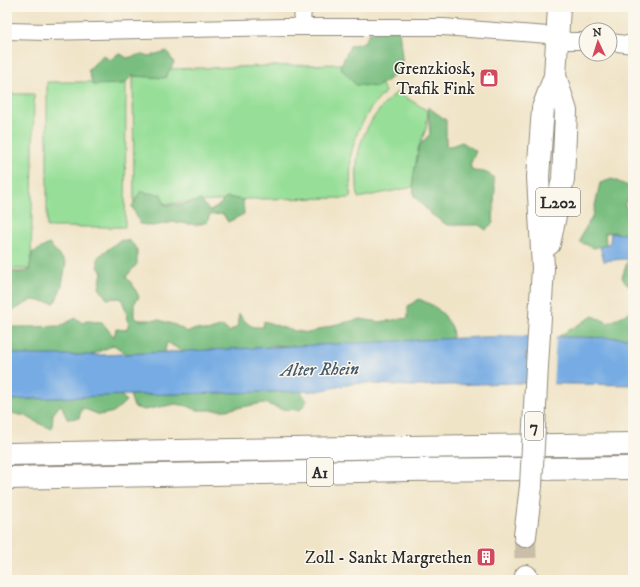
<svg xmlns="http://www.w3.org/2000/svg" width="640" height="587" viewBox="0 0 640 587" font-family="'IM FELL DW Pica',serif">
<rect width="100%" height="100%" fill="#fbf7ec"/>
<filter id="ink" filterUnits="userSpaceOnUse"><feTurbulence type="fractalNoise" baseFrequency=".025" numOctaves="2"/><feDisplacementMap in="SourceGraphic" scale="8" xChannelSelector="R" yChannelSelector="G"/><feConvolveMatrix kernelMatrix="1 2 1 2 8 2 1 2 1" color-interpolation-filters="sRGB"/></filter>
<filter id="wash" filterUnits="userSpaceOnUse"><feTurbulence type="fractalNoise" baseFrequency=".012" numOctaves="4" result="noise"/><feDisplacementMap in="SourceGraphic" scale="16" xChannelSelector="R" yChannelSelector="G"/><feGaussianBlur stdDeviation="0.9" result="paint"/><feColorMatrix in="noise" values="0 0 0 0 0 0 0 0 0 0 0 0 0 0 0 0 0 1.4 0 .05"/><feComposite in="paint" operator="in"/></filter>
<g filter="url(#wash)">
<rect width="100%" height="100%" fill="#f0e4c7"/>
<path fill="#97df98" stroke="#618562" d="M 373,63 L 385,92 L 370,109 L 358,131 L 351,154 L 350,198 L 251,199 L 144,205 L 134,202 L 133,70 Z
M 47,82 L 126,82 L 125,227 L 47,227 Z
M 397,92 L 428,111 L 426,129 L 418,149 L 413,187 L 358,198 C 357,186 356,173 357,161 C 361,131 375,112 397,92 Z
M 7,94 L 34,94 L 31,269 L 7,269 Z"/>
<path fill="#79be80" stroke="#527456" d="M 399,29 L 403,67 L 398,73 L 377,87 L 356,85 L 340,67 L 350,46 L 364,42 L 370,32 Z
M 167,51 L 174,63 L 165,78 L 132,76 L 124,84 L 93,85 L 88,70 L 103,55 L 110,60 L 119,53 L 127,58 L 142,54 L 149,56 Z
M 428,107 L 446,120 L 446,146 L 451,146 L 462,142 L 476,151 L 470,165 L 473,171 L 485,172 L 493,177 L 495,187 L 493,222 L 486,230 L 479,225 L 447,225 L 431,214 L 414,196 L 413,178 L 419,146 L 430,134 Z
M 612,179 L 630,187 L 632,195 L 624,205 L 633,211 L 633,239 L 619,246 L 616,232 L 605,233 L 606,245 L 594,248 L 580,242 L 582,234 L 593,215 L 600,183 Z
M 141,191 L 145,193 L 161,194 L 165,205 L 182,205 L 200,200 L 210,211 L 217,207 L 227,197 L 243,200 L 244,214 L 228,222 L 223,214 L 210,215 L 207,222 L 197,225 L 174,222 L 153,226 L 140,224 L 132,206 Z
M 120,240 L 130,241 L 137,249 L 137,264 L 126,277 L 133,285 L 139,297 L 134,304 L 134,318 L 140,320 L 159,320 L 175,325 L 188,332 L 196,329 L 207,331 L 223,326 L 229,332 L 237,327 L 239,314 C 248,324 249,328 263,327 L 264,321 L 290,330 L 309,333 L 333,325 L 361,319 L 379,322 L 408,318 L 408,306 L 419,299 L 434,306 L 444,315 L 452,327 L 453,336 L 448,344 L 431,343 L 418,340 L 392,352 L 271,345 L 263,353 L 191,357 L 167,342 L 164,354 L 129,356 L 114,345 L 84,358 L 7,356 L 7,326 L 12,327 L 28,327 L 60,326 L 76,318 L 82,323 L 87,321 L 102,322 L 114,337 L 116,329 L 126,330 L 129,323 L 125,308 L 121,298 L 107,299 L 99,288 L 102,272 L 98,267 L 98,257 Z
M 49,244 L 66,263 L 62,285 L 55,303 L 32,300 L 7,314 L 7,271 L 17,272 L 29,271 L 32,253 Z
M 627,262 L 633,265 L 633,285 L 629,286 L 622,278 Z
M 633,310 L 633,350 L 579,355 L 559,336 L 593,316 L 609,323 Z
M 301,391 L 307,401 L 300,410 L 281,409 L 264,403 L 226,410 L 196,410 L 188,406 L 176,404 L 144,410 L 134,407 L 130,395 Z
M 121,395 L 126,401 L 114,412 L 100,415 L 82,408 L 79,418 L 67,419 L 61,404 L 53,414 L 52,429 L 40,424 L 24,415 L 20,415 L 7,412 L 7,400 Z"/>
<path fill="#76abe3" stroke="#506b87" d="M 611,233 L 633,234 L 633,260 L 623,259 L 604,261 L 600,247 L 610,243 Z
M 503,336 L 633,338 L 633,385 L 512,383 L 414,386 L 356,383 L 318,391 L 130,395 L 7,400 L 7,352 L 23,355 L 103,355 Z"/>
<path fill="#f0e4c7" d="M 532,334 L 556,335 L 553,386 L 530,386 Z"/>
</g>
<g filter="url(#ink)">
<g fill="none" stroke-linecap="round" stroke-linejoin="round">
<path stroke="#c9bfa8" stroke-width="22" stroke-dasharray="22 11" stroke-linecap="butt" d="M 525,536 L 526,576"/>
<g stroke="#8e8879" stroke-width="18">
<path id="minor" d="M 302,26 L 303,7
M 8,31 L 46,32 L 287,27 L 443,27 L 548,35 L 569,41 L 586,41
M 610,42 L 633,45"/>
</g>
<g stroke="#8e8879" stroke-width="24">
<path id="primary" d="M 549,244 L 563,179 L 565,135 L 566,111 L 555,76
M 537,366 L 543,268 L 538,177 L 543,108 L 555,76 L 559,7
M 525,536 L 531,486
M 526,576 L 526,580"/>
</g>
<g stroke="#8e8879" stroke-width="24">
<path id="motorway" d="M 7,454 L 408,447 L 633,444
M 7,478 L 407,470 L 633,468"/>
</g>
<use href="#minor" stroke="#fff" stroke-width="16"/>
<use href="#primary" stroke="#fff" stroke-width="22"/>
<use href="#motorway" stroke="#fff" stroke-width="22"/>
<g stroke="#8e8879" stroke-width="24" stroke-linecap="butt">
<path id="primary-bridge" d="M 531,486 L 537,366"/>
</g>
<use href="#primary-bridge" stroke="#fff" stroke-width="22"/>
</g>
</g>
<defs>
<g id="shop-square" transform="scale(1)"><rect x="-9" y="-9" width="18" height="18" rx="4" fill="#d1495b" stroke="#fbf7ec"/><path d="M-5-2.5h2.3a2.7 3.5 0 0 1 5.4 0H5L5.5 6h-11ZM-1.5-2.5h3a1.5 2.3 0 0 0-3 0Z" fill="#fff"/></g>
<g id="building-square" transform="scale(1)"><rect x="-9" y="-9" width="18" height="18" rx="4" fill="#d1495b" stroke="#fbf7ec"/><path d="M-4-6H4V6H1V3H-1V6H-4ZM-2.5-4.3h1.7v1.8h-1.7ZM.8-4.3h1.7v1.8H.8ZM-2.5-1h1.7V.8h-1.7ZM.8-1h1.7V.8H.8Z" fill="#fff"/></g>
</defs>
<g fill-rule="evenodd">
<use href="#shop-square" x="489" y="78"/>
<use href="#building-square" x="486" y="557"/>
</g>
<g text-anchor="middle" stroke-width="3" stroke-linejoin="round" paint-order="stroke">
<g fill="#fbf7ec" stroke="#696865" stroke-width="1">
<rect x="536" y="188" width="44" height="28" rx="3"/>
<rect x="525" y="412" width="18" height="28" rx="3"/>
<rect x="307" y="458" width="26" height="28" rx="3"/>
</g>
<g font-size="16" font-weight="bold" fill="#2b2b2b">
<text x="558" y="208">L202</text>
<text x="534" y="432">7</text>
<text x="320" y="478">A1</text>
</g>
<g font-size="17" fill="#2b2b2b" stroke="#fbf7ec" text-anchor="end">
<text x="475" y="74">Grenzkiosk,<tspan x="475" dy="20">Trafik Fink</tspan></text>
<text x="472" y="563">Zoll - Sankt Margrethen</text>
</g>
<g font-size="18" font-style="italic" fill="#45586b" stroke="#fbf7ec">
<text transform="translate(320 369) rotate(-1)" y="6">Alter Rhein</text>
</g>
</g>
<rect width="640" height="587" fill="none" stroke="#fbf7ec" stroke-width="24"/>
<g transform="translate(598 42) rotate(356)"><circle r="19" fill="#fbf7ec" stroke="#a8a59f"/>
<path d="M0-3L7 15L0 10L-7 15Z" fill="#d1495b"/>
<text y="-6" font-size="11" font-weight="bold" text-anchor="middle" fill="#2b2b2b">N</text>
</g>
</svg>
